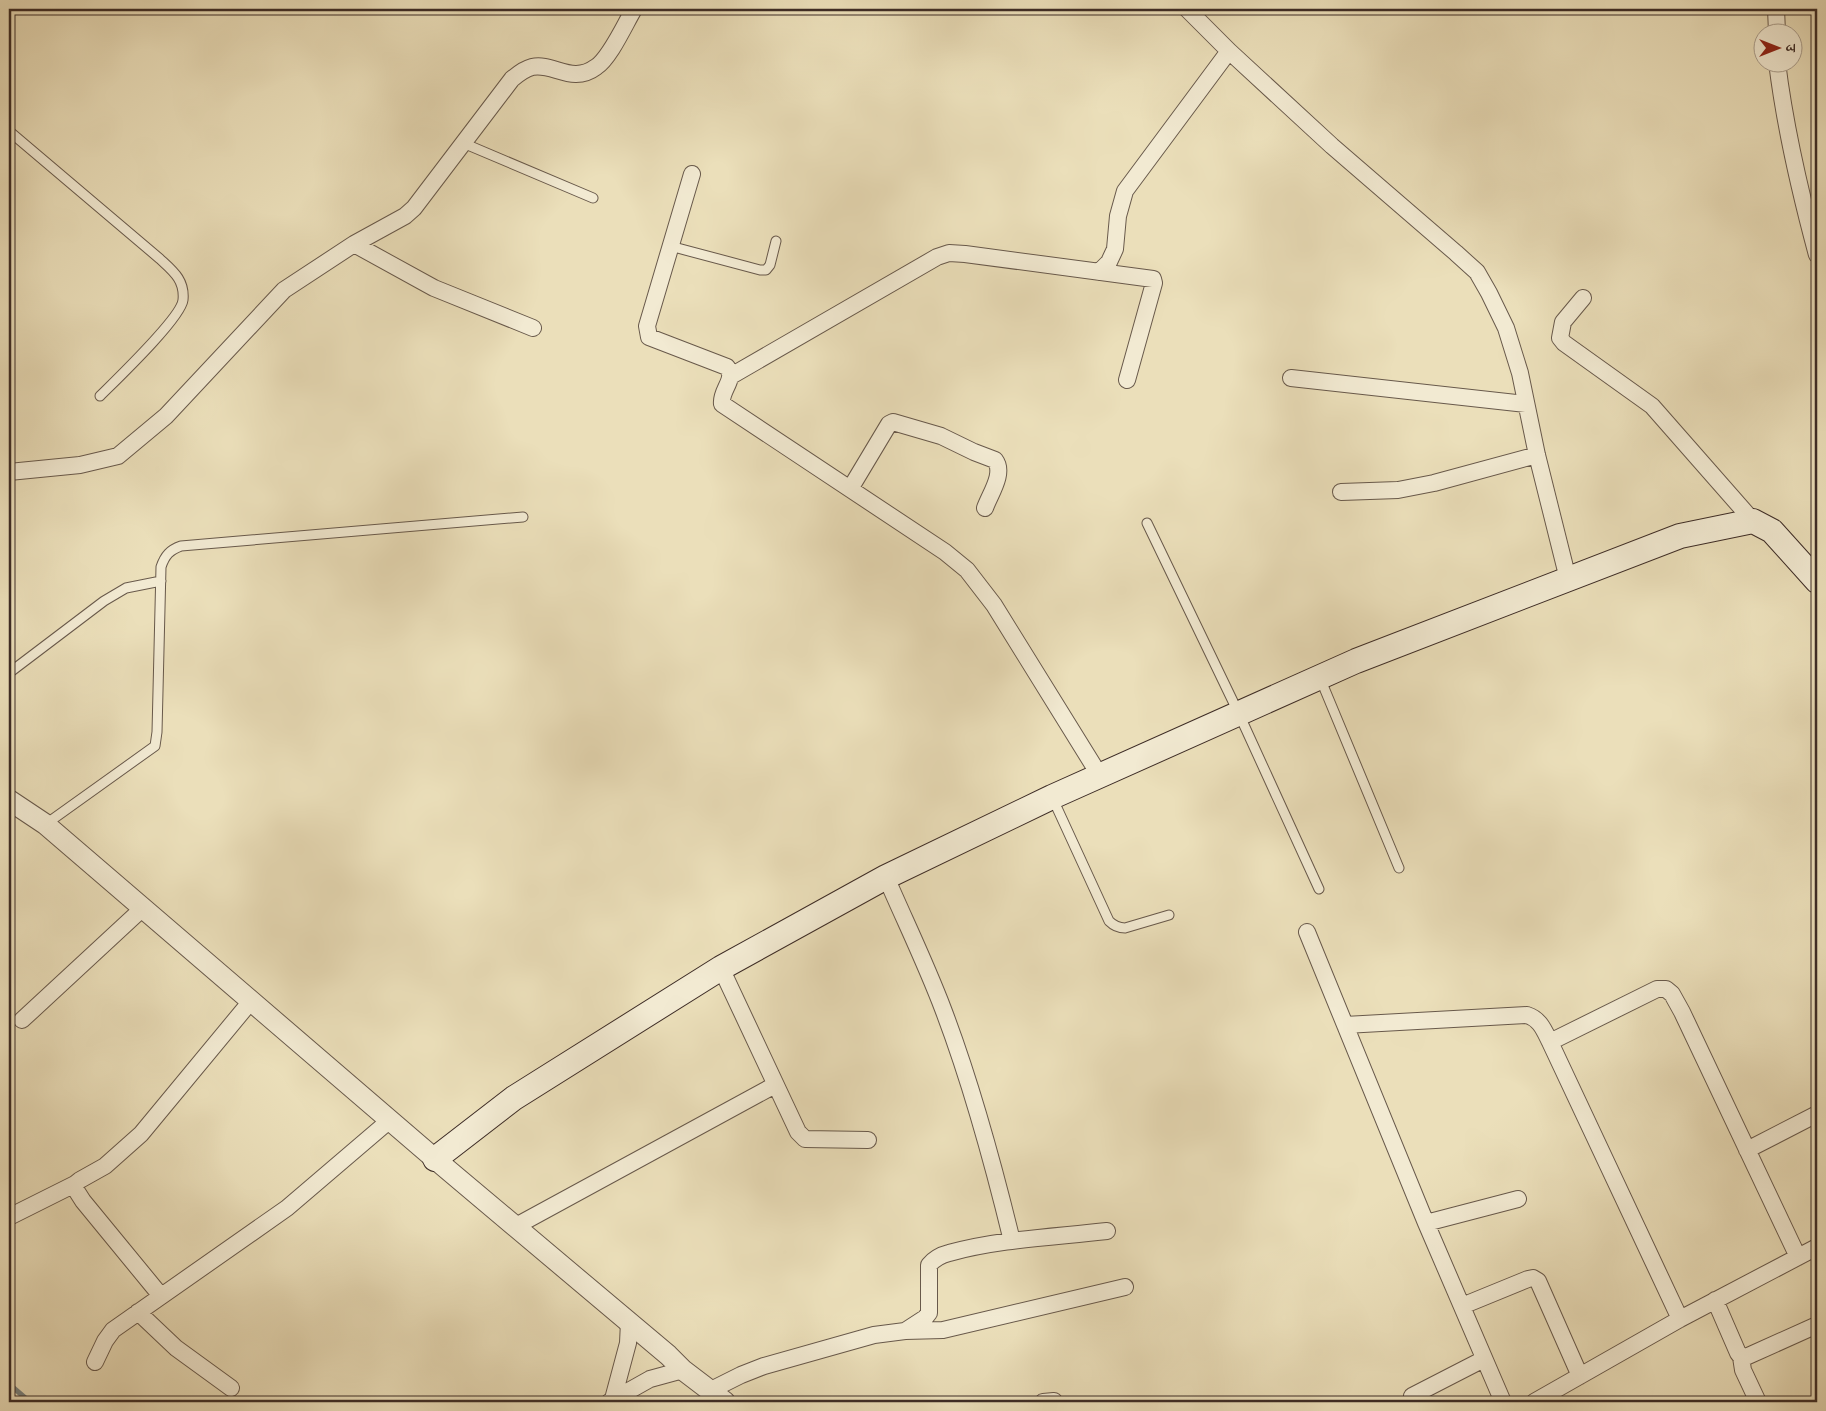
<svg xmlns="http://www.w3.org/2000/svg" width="1826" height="1411" viewBox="0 0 1826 1411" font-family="'IM FELL French Canon','Noto Serif Devanagari',serif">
<rect width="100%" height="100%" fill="#ebdfba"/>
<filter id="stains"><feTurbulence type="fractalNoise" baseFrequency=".004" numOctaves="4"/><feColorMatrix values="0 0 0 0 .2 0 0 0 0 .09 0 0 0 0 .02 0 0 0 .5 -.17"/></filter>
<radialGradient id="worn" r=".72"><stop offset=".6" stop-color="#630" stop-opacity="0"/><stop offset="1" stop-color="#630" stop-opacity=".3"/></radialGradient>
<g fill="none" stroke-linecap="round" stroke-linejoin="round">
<path stroke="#77817f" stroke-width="5" d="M 9,1384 L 30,1402"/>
<g stroke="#68594b" stroke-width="11">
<path id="service" d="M 9,131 L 160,259 C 173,271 185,280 183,300 C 181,318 116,380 100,396
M 463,143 L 593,198
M 670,246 L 760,270 L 766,270 L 770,265 L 776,241
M 1147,523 L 1239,714 L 1319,889
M 9,673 L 104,601 L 126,588 L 161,581
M 1320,678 L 1399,868
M 1052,797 L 1109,921 C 1114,926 1118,928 1125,928 L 1169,915
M 46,824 L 155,746 L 157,732 L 161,567 C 165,555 170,550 181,546 L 523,517"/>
</g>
<g stroke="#68594b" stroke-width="18">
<path id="minor" d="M 1187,9 L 1229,51
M 1776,9 L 1777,32
M 1777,62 C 1785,128 1800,192 1817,255
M 692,174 L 647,326 L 649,337 L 727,367 C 737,379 720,390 722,404 L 945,552 L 967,570 L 994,605 L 1100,776
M 354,244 L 405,216 L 414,208 L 512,79 C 518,74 524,69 532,67 C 553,62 572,85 596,67 C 610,58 625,24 634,9
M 1099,272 L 1109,262 L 1115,249 L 1118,216 L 1125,191 L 1229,51 L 1332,146 L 1456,253 L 1477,272 L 1489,293 L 1506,328 L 1520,373 L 1537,455 L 1568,579
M 1583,298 L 1563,322 L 1560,338 L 1564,343 L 1652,406 L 1753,521
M 731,376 L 937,257 L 949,253 L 965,254 L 1153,279 L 1154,283 L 1127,380
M 1291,378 L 1526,404
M 9,472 L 80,465 L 118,456 L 166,416 L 284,290 L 354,244 L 434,288 L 533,328
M 850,489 L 889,424 L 893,422 L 941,436 L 974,452 L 995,460 C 1005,473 990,494 985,508
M 1341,492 L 1398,490 L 1434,483 L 1537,455
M 886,877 C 905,921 926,964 943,1009 C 972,1085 993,1163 1012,1241
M 1307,932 L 1426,1223 L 1503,1402
M 721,968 L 798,1132 L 805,1139 L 868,1140
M 22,1020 L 143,908
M 1345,1025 L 1527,1015 C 1540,1019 1544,1030 1550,1042 L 1680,1319
M 1550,1042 L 1657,989 L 1666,989 L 1672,994 L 1682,1012 L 1798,1257
M 1747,1150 L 1817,1114
M 9,1217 L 75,1184
M 1426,1223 L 1518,1199
M 516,1226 L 775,1085
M 161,1296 L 83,1201 L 76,1190 L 75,1184 L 80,1180 L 105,1166 L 141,1134 L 251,1001
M 1715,1300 L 1738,1353 L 1741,1357 L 1748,1356 L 1817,1325
M 1462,1306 L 1528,1279 L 1533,1278 L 1538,1281 L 1580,1376
M 138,1312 L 176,1348 L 231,1388
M 905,1331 L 925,1318 L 929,1313 L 929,1265 C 934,1259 941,1255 949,1253 C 999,1239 1056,1237 1107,1231
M 1741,1357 L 1743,1370 L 1758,1402
M 95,1362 L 105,1341 L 113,1330 L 287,1208 L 390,1120
M 711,1390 L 741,1375 L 764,1366 L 874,1335 L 905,1331 L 943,1330 L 1125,1287
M 1412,1396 L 1484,1359
M 613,1399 L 628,1343 L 629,1322
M 609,1402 L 650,1379 L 683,1370
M 1043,1402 L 1054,1401
M 1534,1402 L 1680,1319 L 1817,1247"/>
</g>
<g stroke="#68594b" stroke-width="22">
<path id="tertiary" d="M 9,800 L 45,824 L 435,1159 L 668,1355 L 683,1370 L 725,1402"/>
</g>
<g stroke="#3d2c26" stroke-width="26">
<path id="secondary" d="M 435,1159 L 514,1098 L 721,968 L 886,877 L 1052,797 L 1356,661 L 1680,536 L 1753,521 L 1772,531 L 1817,581"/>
</g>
<use href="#service" stroke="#f2ead2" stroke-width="9"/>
<use href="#minor" stroke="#f2ead2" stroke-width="16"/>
<use href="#tertiary" stroke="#f2ead2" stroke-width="20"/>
<use href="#secondary" stroke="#f2ead2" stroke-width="24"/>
</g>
<rect width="1826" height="1411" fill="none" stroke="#ebdfba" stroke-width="30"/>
<rect x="10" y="10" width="1806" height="1391" fill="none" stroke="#3d2c26" stroke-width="2.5"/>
<rect x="15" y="15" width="1796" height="1381" fill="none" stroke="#3d2c26"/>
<g transform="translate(1778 48) rotate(90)"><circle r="24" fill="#f2ead2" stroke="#aa9e8d"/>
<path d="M0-4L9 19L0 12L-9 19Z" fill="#8f2418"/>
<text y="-8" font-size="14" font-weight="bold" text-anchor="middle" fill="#3d2c26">उ</text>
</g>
<rect width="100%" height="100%" filter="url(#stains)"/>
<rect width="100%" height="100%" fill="url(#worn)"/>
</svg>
